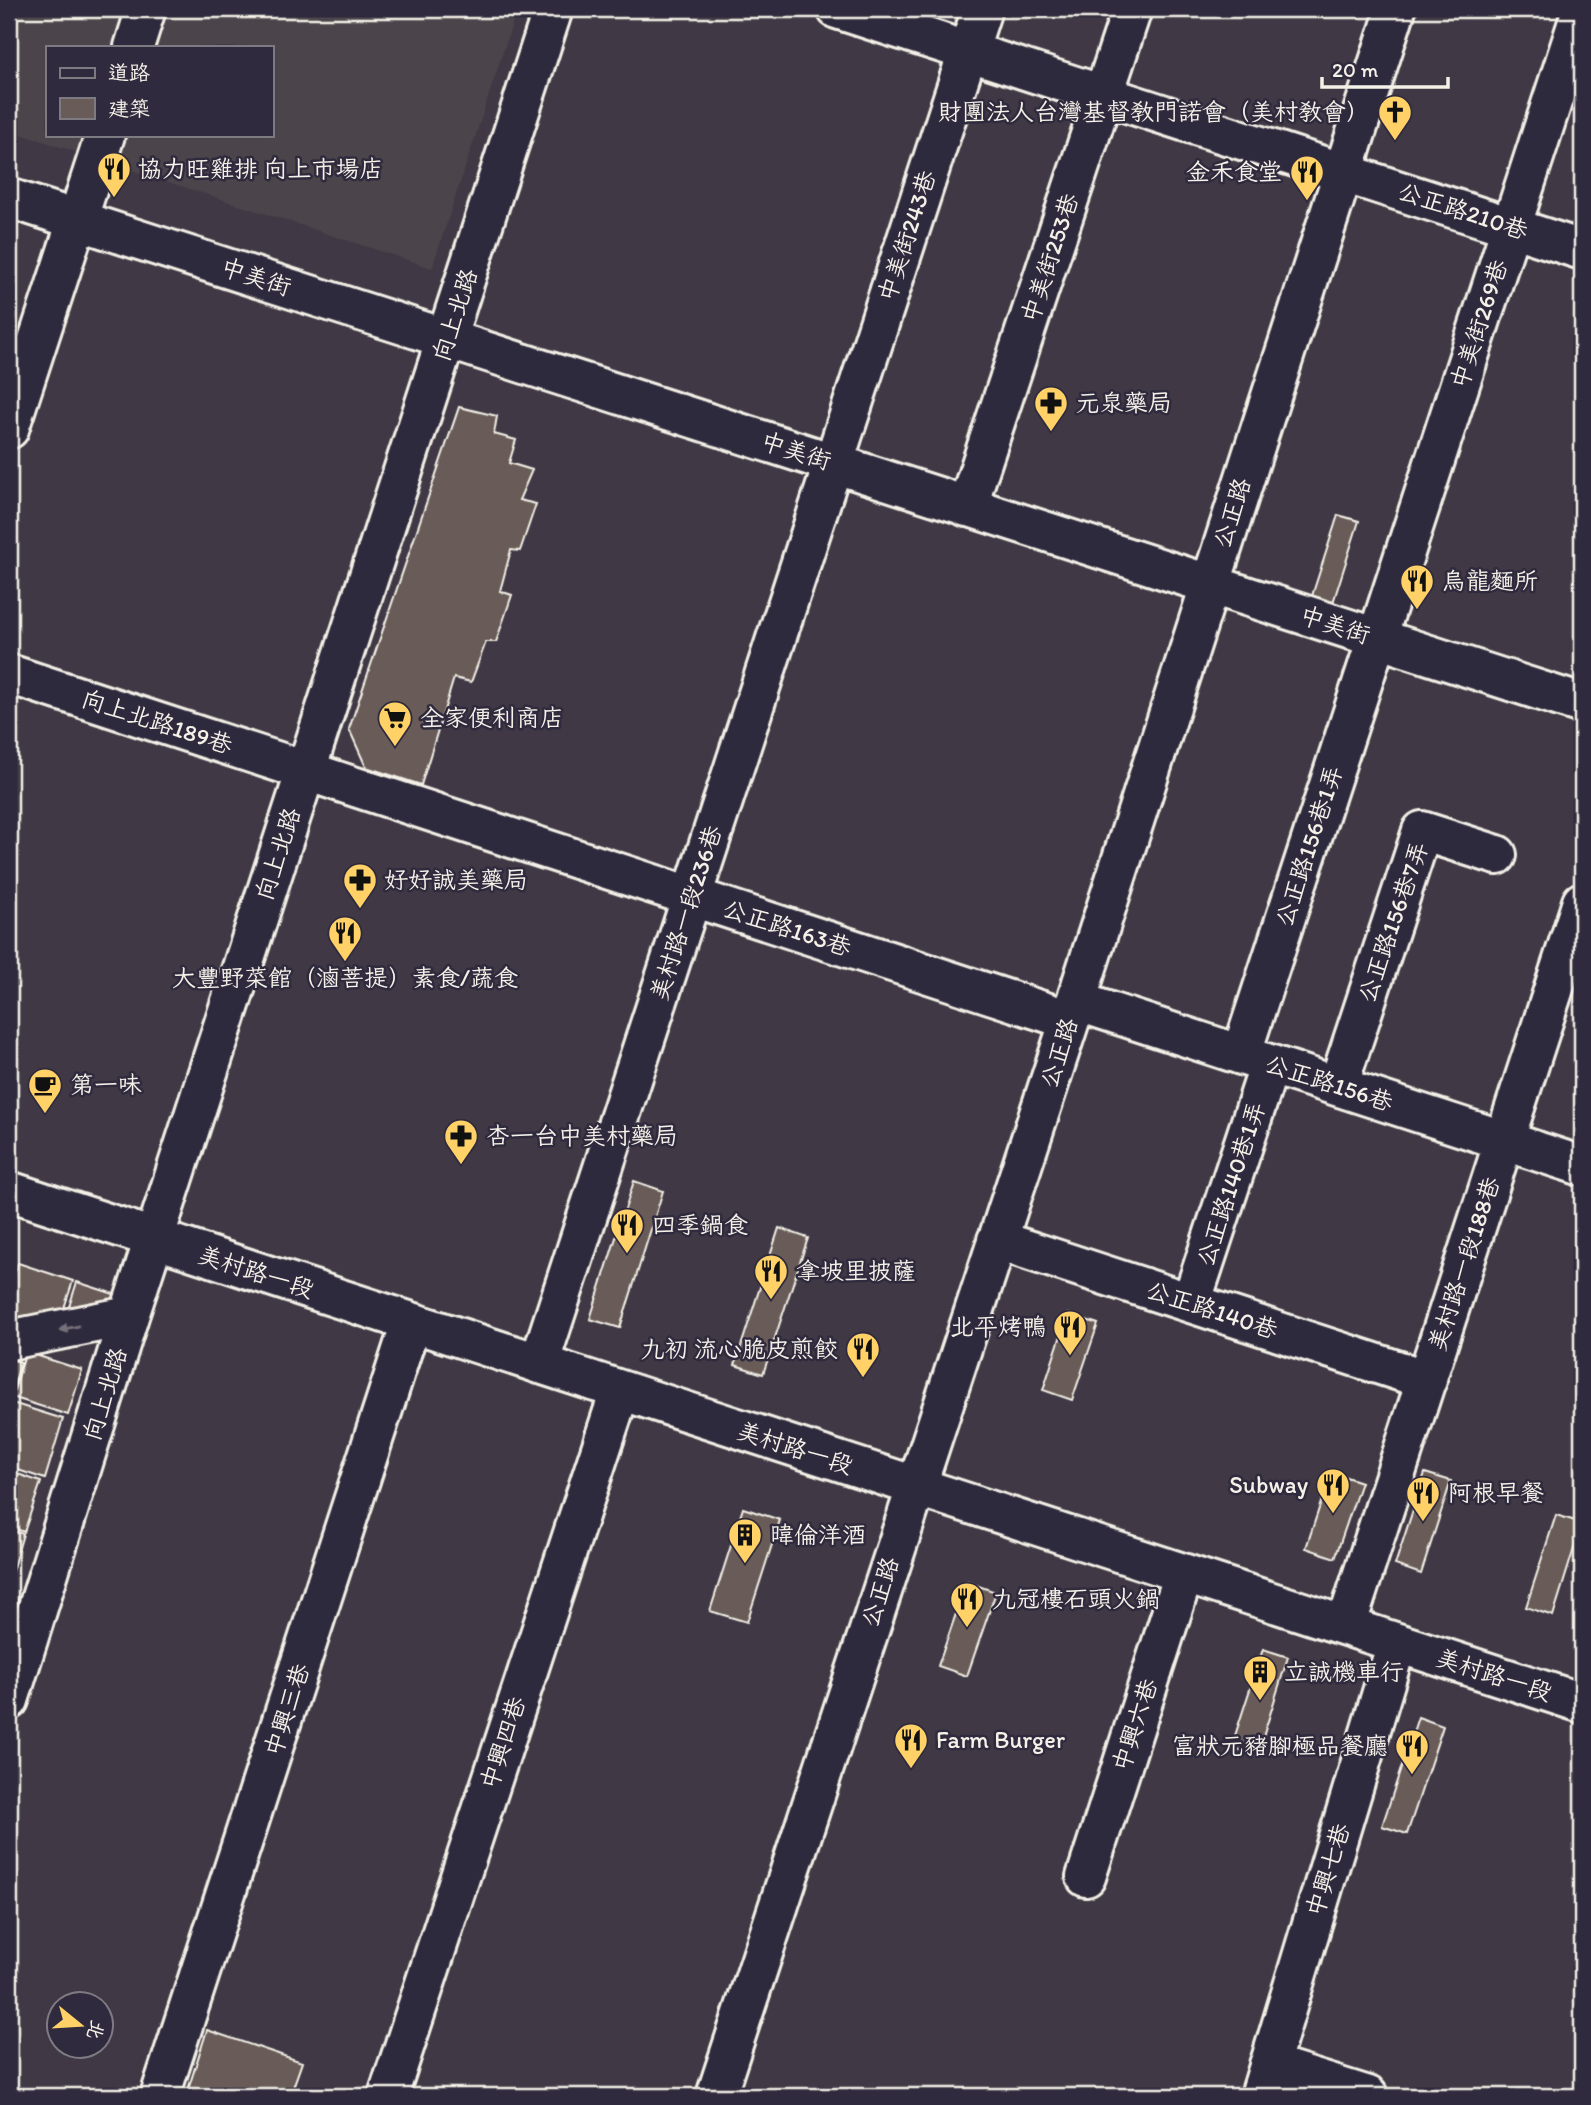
<svg xmlns="http://www.w3.org/2000/svg" width="1591" height="2105" viewBox="0 0 1591 2105" font-family="Itim,'LXGW WenKai TC',sans-serif">
<rect width="100%" height="100%" fill="#403945"/>
<filter id="ink" filterUnits="userSpaceOnUse"><feTurbulence type="fractalNoise" baseFrequency=".0143" numOctaves="2"/><feDisplacementMap in="SourceGraphic" scale="14" xChannelSelector="R" yChannelSelector="G"/><feConvolveMatrix kernelMatrix="1 2 1 2 8 2 1 2 1" color-interpolation-filters="sRGB"/></filter>
<g filter="url(#ink)">
<path fill="#4c444b" fill-rule="evenodd" d="M 9,9 L 517,9 L 432,268 L 9,130 ZM 47,47 L 271,47 L 271,135 L 47,135 Z"/>
<path fill="#695c58" stroke="#f4f1e8" stroke-width="2" d="M 459,407 L 497,416 L 494,434 L 516,440 L 509,463 L 532,470 L 519,500 L 536,504 L 520,551 L 511,550 L 500,591 L 512,595 L 496,642 L 486,642 L 471,682 L 454,678 L 421,785 L 366,767 L 349,729 Z
M 1338,515 L 1359,521 L 1331,609 L 1310,602 Z
M 634,1181 L 663,1191 L 620,1328 L 590,1319 Z
M 779,1228 L 808,1238 L 763,1374 L 735,1365 Z
M 18,1263 L 73,1281 L 60,1320 L 9,1325 L 9,1291 Z
M 77,1282 L 117,1295 L 114,1306 L 66,1316 Z
M 1068,1314 L 1098,1324 L 1072,1400 L 1043,1390 Z
M 26,1352 L 82,1370 L 68,1415 L 12,1397 Z
M 9,1359 L 21,1362 L 10,1397 L 9,1397 Z
M 9,1402 L 63,1419 L 45,1479 L 9,1467 Z
M 9,1471 L 41,1482 L 24,1532 L 9,1526 Z
M 1331,1472 L 1361,1482 L 1335,1558 L 1306,1548 Z
M 1425,1473 L 1451,1481 L 1421,1574 L 1395,1565 Z
M 743,1508 L 780,1520 L 747,1622 L 710,1611 Z
M 1556,1515 L 1582,1523 L 1553,1616 L 1526,1607 Z
M 9,1529 L 23,1534 L 9,1581 Z
M 967,1582 L 996,1592 L 967,1676 L 938,1666 Z
M 1263,1649 L 1288,1657 L 1257,1756 L 1231,1748 Z
M 1418,1717 L 1443,1726 L 1407,1834 L 1382,1826 Z
M 207,2030 L 302,2062 L 290,2096 L 186,2096 Z"/>
<g fill="none" stroke-linecap="round" stroke-linejoin="round">
<g stroke="#f4f1e8" stroke-width="44">
<path id="minor" d="M 837,9 L 1582,250
M 134,47 L 146,9
M 9,198 L 1582,704
M 9,429 L 105,135
M 967,507 L 1132,9
M 9,674 L 1070,1020
M 1076,1001 L 1582,1166
M 1241,1055 L 1582,10
M 1338,1086 L 1422,831 L 1497,855
M 9,1191 L 1582,1703
M 997,1240 L 1427,1380
M 1191,1303 L 1270,1064
M 9,1340 L 129,1316
M 539,1364 L 982,9
M 1346,1626 L 1582,902
M 9,1700 L 129,1316 L 553,9
M 1086,1877 L 1184,1574
M 1269,2065 L 1368,2096
M 160,2096 L 411,1323
M 388,2096 L 620,1391
M 716,2096 L 1070,1020 L 1396,9
M 1260,2096 L 1397,1643"/>
</g>
<use href="#minor" stroke="#2f2a3d" stroke-width="38"/>
</g>
<defs><path id="oneway-solid" d="M-6-.8H1V-3.2L6.5 0L1 3.2V.8H-6Z" transform="scale(1.75)"/></defs>
<use fill="#747079" href="#oneway-solid" transform="translate(69 1328) rotate(169)"/>
</g>
<defs>
<g id="church-pin" transform="scale(1.75)"><path d="M0 17L-7.5 6A9.5 9.5 0 1 1 7.5 6Z" fill="#ffd166" stroke="#2f2a3d"/><path d="M-1.2-6h2.4v3.5h3.3v2.4h-3.3V6h-2.4V-.1h-3.3v-2.4h3.3Z" fill="#111"/></g>
<g id="restaurant-pin" transform="scale(1.75)"><path d="M0 17L-7.5 6A9.5 9.5 0 1 1 7.5 6Z" fill="#ffd166" stroke="#2f2a3d"/><path d="M-5-6h1v4h1v-4h1v4h1v-4h1v5L-1.5 .5V6h-2V.5L-5-1ZM5-6V6H3V1.5H1.5Q1.5-4 5-6Z" fill="#111"/></g>
<g id="pharmacy-pin" transform="scale(1.75)"><path d="M0 17L-7.5 6A9.5 9.5 0 1 1 7.5 6Z" fill="#ffd166" stroke="#2f2a3d"/><path d="M-2-6h4v4h4v4h-4v4h-4v-4h-4v-4h4Z" fill="#111"/></g>
<g id="supermarket-pin" transform="scale(1.75)"><path d="M0 17L-7.5 6A9.5 9.5 0 1 1 7.5 6Z" fill="#ffd166" stroke="#2f2a3d"/><path d="M-6-5.5h2.5l.6 2H6L4.5 2H-2.5L-4.4-4H-6ZM-1.5 3.2a1.3 1.3 0 1 0 .1 0ZM3 3.2a1.3 1.3 0 1 0 .1 0Z" fill="#111"/></g>
<g id="cafe-pin" transform="scale(1.75)"><path d="M0 17L-7.5 6A9.5 9.5 0 1 1 7.5 6Z" fill="#ffd166" stroke="#2f2a3d"/><path d="M-5.5-4.5H6V0H3Q3 3.5 0 3.5H-2.5Q-5.5 3.5-5.5 0ZM3-3.2v2h1.7v-2ZM-6 4.5H4V6H-6Z" fill="#111"/></g>
<g id="building-pin" transform="scale(1.75)"><path d="M0 17L-7.5 6A9.5 9.5 0 1 1 7.5 6Z" fill="#ffd166" stroke="#2f2a3d"/><path d="M-4-6H4V6H1V3H-1V6H-4ZM-2.5-4.3h1.7v1.8h-1.7ZM.8-4.3h1.7v1.8H.8ZM-2.5-1h1.7V.8h-1.7ZM.8-1h1.7V.8H.8Z" fill="#111"/></g>
</defs>
<g fill-rule="evenodd">
<use href="#church-pin" x="1395" y="112"/>
<use href="#restaurant-pin" x="114" y="169"/>
<use href="#restaurant-pin" x="1307" y="172"/>
<use href="#pharmacy-pin" x="1051" y="403"/>
<use href="#restaurant-pin" x="1417" y="581"/>
<use href="#supermarket-pin" x="395" y="718"/>
<use href="#pharmacy-pin" x="360" y="880"/>
<use href="#restaurant-pin" x="345" y="933"/>
<use href="#cafe-pin" x="45" y="1085"/>
<use href="#pharmacy-pin" x="461" y="1136"/>
<use href="#restaurant-pin" x="627" y="1225"/>
<use href="#restaurant-pin" x="771" y="1271"/>
<use href="#restaurant-pin" x="1070" y="1327"/>
<use href="#restaurant-pin" x="863" y="1349"/>
<use href="#restaurant-pin" x="1333" y="1485"/>
<use href="#restaurant-pin" x="1423" y="1493"/>
<use href="#building-pin" x="745" y="1535"/>
<use href="#restaurant-pin" x="967" y="1599"/>
<use href="#building-pin" x="1260" y="1672"/>
<use href="#restaurant-pin" x="911" y="1740"/>
<use href="#restaurant-pin" x="1412" y="1746"/>
</g>
<g text-anchor="middle" stroke-width="5" stroke-linejoin="round" paint-order="stroke">
<g font-size="24" fill="#f4f1e8" stroke="#2f2a3d" text-anchor="start">
<text x="1370" y="120" text-anchor="end">財團法人台灣基督教門諾會（美村教會）</text>
<text x="138" y="177">協力旺雞排 向上市場店</text>
<text x="1282" y="180" text-anchor="end">金禾食堂</text>
<text x="1076" y="411">元泉藥局</text>
<text x="1442" y="589">烏龍麵所</text>
<text x="420" y="726">全家便利商店</text>
<text x="384" y="888">好好誠美藥局</text>
<text x="345" y="986" text-anchor="middle">大豐野菜館（滷菩提）素食/蔬食</text>
<text x="70" y="1093">第一味</text>
<text x="486" y="1144">杏一台中美村藥局</text>
<text x="652" y="1233">四季鍋食</text>
<text x="796" y="1279">拿坡里披薩</text>
<text x="1046" y="1335" text-anchor="end">北平烤鴨</text>
<text x="838" y="1357" text-anchor="end">九初 流心脆皮煎餃</text>
<text x="1308" y="1493" text-anchor="end">Subway</text>
<text x="1448" y="1501">阿根早餐</text>
<text x="770" y="1543">暐倫洋酒</text>
<text x="992" y="1607">九冠樓石頭火鍋</text>
<text x="1284" y="1680">立誠機車行</text>
<text x="936" y="1748">Farm Burger</text>
<text x="1388" y="1754" text-anchor="end">富狀元豬腳極品餐廳</text>
</g>
<g font-size="24" fill="#f4f1e8" stroke="#2f2a3d">
<text transform="translate(1463 211) rotate(18)" y="8">公正路210巷</text>
<text transform="translate(907 236) rotate(-72)" y="8">中美街243巷</text>
<text transform="translate(1050 258) rotate(-72)" y="8">中美街253巷</text>
<text transform="translate(256 277) rotate(18)" y="8">中美街</text>
<text transform="translate(455 315) rotate(-72)" y="8">向上北路</text>
<text transform="translate(1479 324) rotate(-72)" y="8">中美街269巷</text>
<text transform="translate(796 451) rotate(18)" y="8">中美街</text>
<text transform="translate(1232 513) rotate(-72)" y="8">公正路</text>
<text transform="translate(1335 625) rotate(18)" y="8">中美街</text>
<text transform="translate(157 722) rotate(18)" y="8">向上北路189巷</text>
<text transform="translate(1309 846) rotate(-72)" y="8">公正路156巷1弄</text>
<text transform="translate(278 854) rotate(-72)" y="8">向上北路</text>
<text transform="translate(686 913) rotate(-72)" y="8">美村路一段236巷</text>
<text transform="translate(1393 922) rotate(-71)" y="8">公正路156巷7弄</text>
<text transform="translate(787 928) rotate(18)" y="8">公正路163巷</text>
<text transform="translate(1059 1053) rotate(-72)" y="8">公正路</text>
<text transform="translate(1329 1083) rotate(18)" y="8">公正路156巷</text>
<text transform="translate(1231 1184) rotate(-72)" y="8">公正路140巷1弄</text>
<text transform="translate(1464 1264) rotate(-72)" y="8">美村路一段188巷</text>
<text transform="translate(256 1272) rotate(18)" y="8">美村路一段</text>
<text transform="translate(1212 1310) rotate(18)" y="8">公正路140巷</text>
<text transform="translate(105 1394) rotate(-73)" y="8">向上北路</text>
<text transform="translate(795 1448) rotate(18)" y="8">美村路一段</text>
<text transform="translate(880 1592) rotate(-72)" y="8">公正路</text>
<text transform="translate(1494 1675) rotate(18)" y="8">美村路一段</text>
<text transform="translate(287 1710) rotate(-72)" y="8">中興三巷</text>
<text transform="translate(1135 1725) rotate(-72)" y="8">中興六巷</text>
<text transform="translate(503 1743) rotate(-72)" y="8">中興四巷</text>
<text transform="translate(1328 1870) rotate(-73)" y="8">中興七巷</text>
</g>
</g>
<rect width="1591" height="2105" fill="none" stroke="#2f2a3d" stroke-width="35"/>
<rect x="18" y="18" width="1556" height="2070" fill="none" stroke="#f4f1e8" stroke-width="2.5" filter="url(#ink)"/>
<rect x="46" y="46" width="228" height="91" fill="#2f2a3d" stroke="#7e7a81" stroke-width="2"/>
<rect x="60" y="68" width="35" height="10" fill="#2f2a3d" stroke="#7e7a81" stroke-width="2"/>
<text x="108" y="80" font-size="21" fill="#f4f1e8">道路</text>
<rect x="60" y="98" width="35" height="21" fill="#695c58" stroke="#7e7a81" stroke-width="2"/>
<text x="108" y="116" font-size="21" fill="#f4f1e8">建築</text>
<g transform="translate(80 2025) rotate(108)"><circle r="33" fill="#2f2a3d" stroke="#7e7a81" stroke-width="2"/>
<path d="M0-5L12 26L0 18L-12 26Z" fill="#ffd166"/>
<text y="-10" font-size="19" font-weight="bold" text-anchor="middle" fill="#f4f1e8">北</text>
</g>
<path d="M1322 77v10h126v-10" fill="none" stroke="#f4f1e8" stroke-width="3.5"/>
<text x="1332" y="77" font-size="21" fill="#f4f1e8" stroke="#2f2a3d" stroke-width="5" paint-order="stroke">20 m</text>
</svg>
